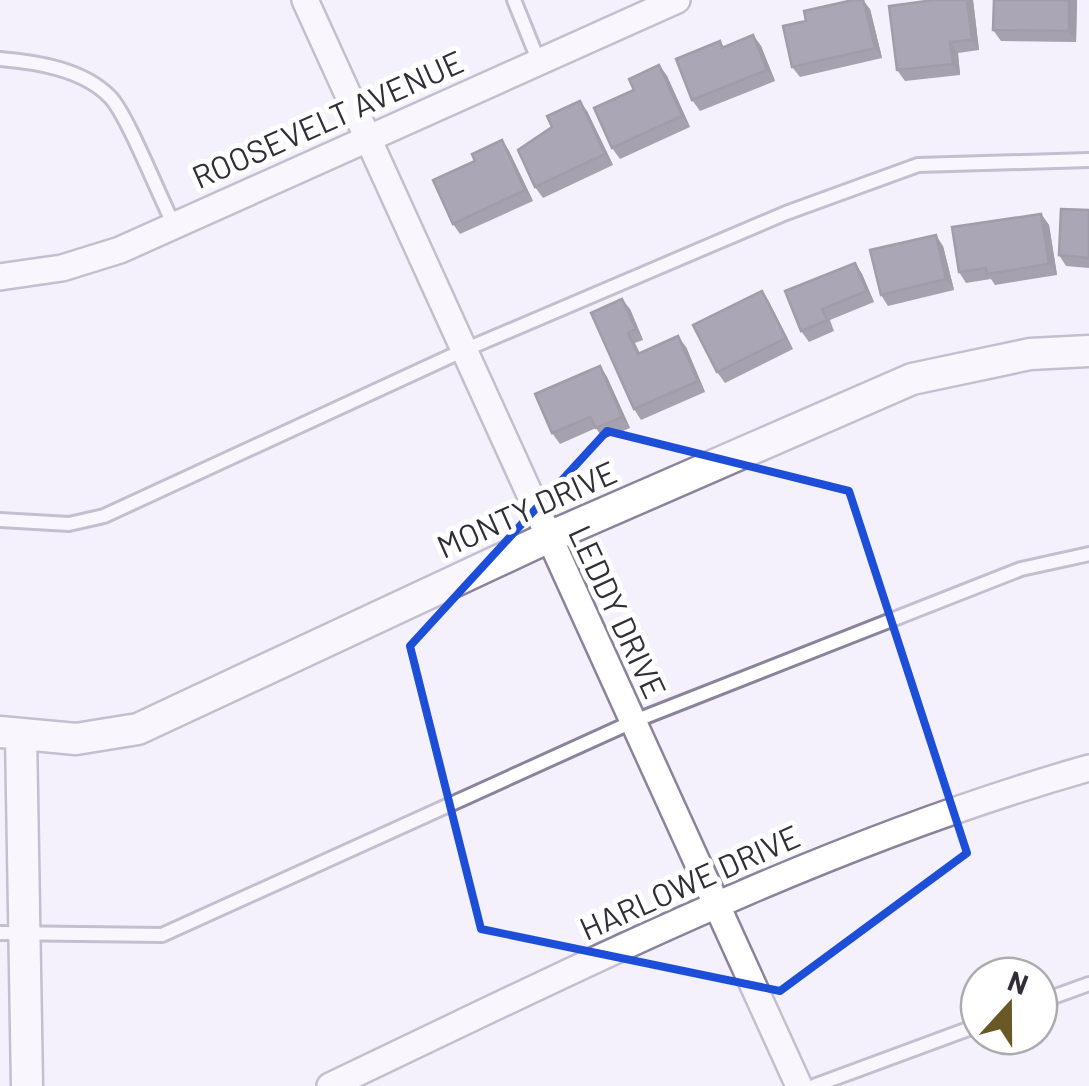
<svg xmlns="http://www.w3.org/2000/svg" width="1089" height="1086" viewBox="0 0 1089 1086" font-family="Barlow,sans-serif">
<rect width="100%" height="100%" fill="#f4f1fc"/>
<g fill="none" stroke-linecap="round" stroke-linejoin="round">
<g stroke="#8a839b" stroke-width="18">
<path id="service" d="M 514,0 L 539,62
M 0,59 C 36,62 83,69 110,97 C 127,114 160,198 174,225
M 0,520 L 69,524 L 104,516 L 462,351 L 786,213 L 918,165 L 1089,160
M 0,933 L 162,935 L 632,722 L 1021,569 L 1089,554
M 1039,1002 L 1089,984
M 814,1086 L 979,1025"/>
</g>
<g stroke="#8a839b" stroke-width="30">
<path id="minor" d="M 305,0 L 799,1086
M 0,277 L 62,268 L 120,250 L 677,0
M 330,1086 C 578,968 824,843 1089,768"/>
</g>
<g stroke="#8a839b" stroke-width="35">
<path id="tertiary" d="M 0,732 L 76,739 L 138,729 L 547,538 L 912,379 L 1030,354 L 1089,351
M 21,734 L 27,1086"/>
</g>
<use href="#service" stroke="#fff" stroke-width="12"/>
<use href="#minor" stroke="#fff" stroke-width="25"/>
<use href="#tertiary" stroke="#fff" stroke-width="30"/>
</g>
<path fill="#474153" d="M 973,0 L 979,50 L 958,53 L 960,75 L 905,81 L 897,70 Z
M 994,0 L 1077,0 L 1076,42 L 1001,41 L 993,30 Z
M 870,9 L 882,58 L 800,77 L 792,67 Z
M 753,35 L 761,46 L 775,81 L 700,111 L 692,100 L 720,41 L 724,47 Z
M 659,65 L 667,76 L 690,127 L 620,159 L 612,148 L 634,90 Z
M 587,111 L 613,165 L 543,198 L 535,187 Z
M 502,140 L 509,151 L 533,201 L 460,234 L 453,224 Z
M 1089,210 L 1089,268 L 1066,266 L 1059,255 Z
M 1041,214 L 1049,225 L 1057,275 L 995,285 L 991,279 L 966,283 L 959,272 Z
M 943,246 L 954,290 L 888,306 L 881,295 Z
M 855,263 L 862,274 L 874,302 L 830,320 L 834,331 L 809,342 L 801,331 Z
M 762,291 L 769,302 L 793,349 L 725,383 L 717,372 Z
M 630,309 L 643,340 L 635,343 L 640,353 L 686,347 L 705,392 L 641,420 L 634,409 L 591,313 Z
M 600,366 L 607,377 L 630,428 L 603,439 L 596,428 L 560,444 L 552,433 Z"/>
<path fill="#3a3544" d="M 863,0 L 870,9 L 882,58 L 875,48 Z
M 967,0 L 973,0 L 979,50 L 972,40 Z
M 1069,0 L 1077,0 L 1076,42 L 1069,31 Z
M 753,35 L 761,46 L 775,81 L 767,70 Z
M 950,42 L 958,53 L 960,75 L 953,64 Z
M 659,65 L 667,76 L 690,127 L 682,116 Z
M 580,101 L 587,111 L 613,165 L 605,154 Z
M 502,140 L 509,151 L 533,201 L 525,190 Z
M 1041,214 L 1049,225 L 1057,275 L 1049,264 Z
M 936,235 L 943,246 L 954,290 L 946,279 Z
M 855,263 L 862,274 L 874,302 L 867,291 Z
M 762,291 L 769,302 L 793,349 L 786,338 Z
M 622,299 L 630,309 L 643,340 L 636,329 Z
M 678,336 L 686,347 L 705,392 L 698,381 Z
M 600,366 L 607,377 L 630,428 L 622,417 Z"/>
<path fill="#534c61" stroke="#3a3544" stroke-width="2.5" d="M 853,0 L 863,0 L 875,48 L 792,67 L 783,26 L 806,21 L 804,11 Z
M 934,0 L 967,0 L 972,40 L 950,42 L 953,64 L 897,70 L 889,6 Z
M 994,0 L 1069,0 L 1069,31 L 993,30 Z
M 753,35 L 767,70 L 692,100 L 676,59 L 720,41 L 722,48 Z
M 659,65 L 682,116 L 612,148 L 594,108 L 634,90 L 629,79 Z
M 580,101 L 605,154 L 535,187 L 518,150 L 552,127 L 547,116 Z
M 502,140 L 525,190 L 453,224 L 433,180 L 475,161 L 472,154 Z
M 1061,209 L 1089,210 L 1089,258 L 1059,255 Z
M 1041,214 L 1049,264 L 987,274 L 986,268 L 959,272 L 952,227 Z
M 936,235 L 946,279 L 881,295 L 870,250 Z
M 855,263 L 867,291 L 822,309 L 827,320 L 801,331 L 785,291 Z
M 762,291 L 786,338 L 717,372 L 693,325 Z
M 622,299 L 636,329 L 628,333 L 638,354 L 678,336 L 698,381 L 634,409 L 591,313 Z
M 600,366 L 622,417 L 596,428 L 590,417 L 552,433 L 535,394 Z"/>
<path d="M0 0H1089V1086H0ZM 607,431 L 849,491 L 967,853 L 780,991 L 481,929 L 410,646 Z" fill="#f4f1fc" fill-opacity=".55" fill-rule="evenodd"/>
<path fill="none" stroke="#1d4ed8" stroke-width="8" stroke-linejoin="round" d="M 607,431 L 849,491 L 967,853 L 780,991 L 481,929 L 410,646 Z"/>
<g text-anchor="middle" stroke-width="10" stroke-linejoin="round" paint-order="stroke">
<g font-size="32" fill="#312e38" stroke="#fff">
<text transform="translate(328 120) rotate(-24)" y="11">ROOSEVELT AVENUE</text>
<text transform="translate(527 510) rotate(-24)" y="11">MONTY DRIVE</text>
<text transform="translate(617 612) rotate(65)" y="11">LEDDY DRIVE</text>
<text transform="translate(690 883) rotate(-24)" y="11">HARLOWE DRIVE</text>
</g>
</g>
<g transform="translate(1009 1006) rotate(21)"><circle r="48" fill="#ffffff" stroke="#adabaf" stroke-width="2.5"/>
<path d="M0-8L18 38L0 25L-18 38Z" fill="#6a5826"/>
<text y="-15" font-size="28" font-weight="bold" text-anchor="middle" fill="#312e38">N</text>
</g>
</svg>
